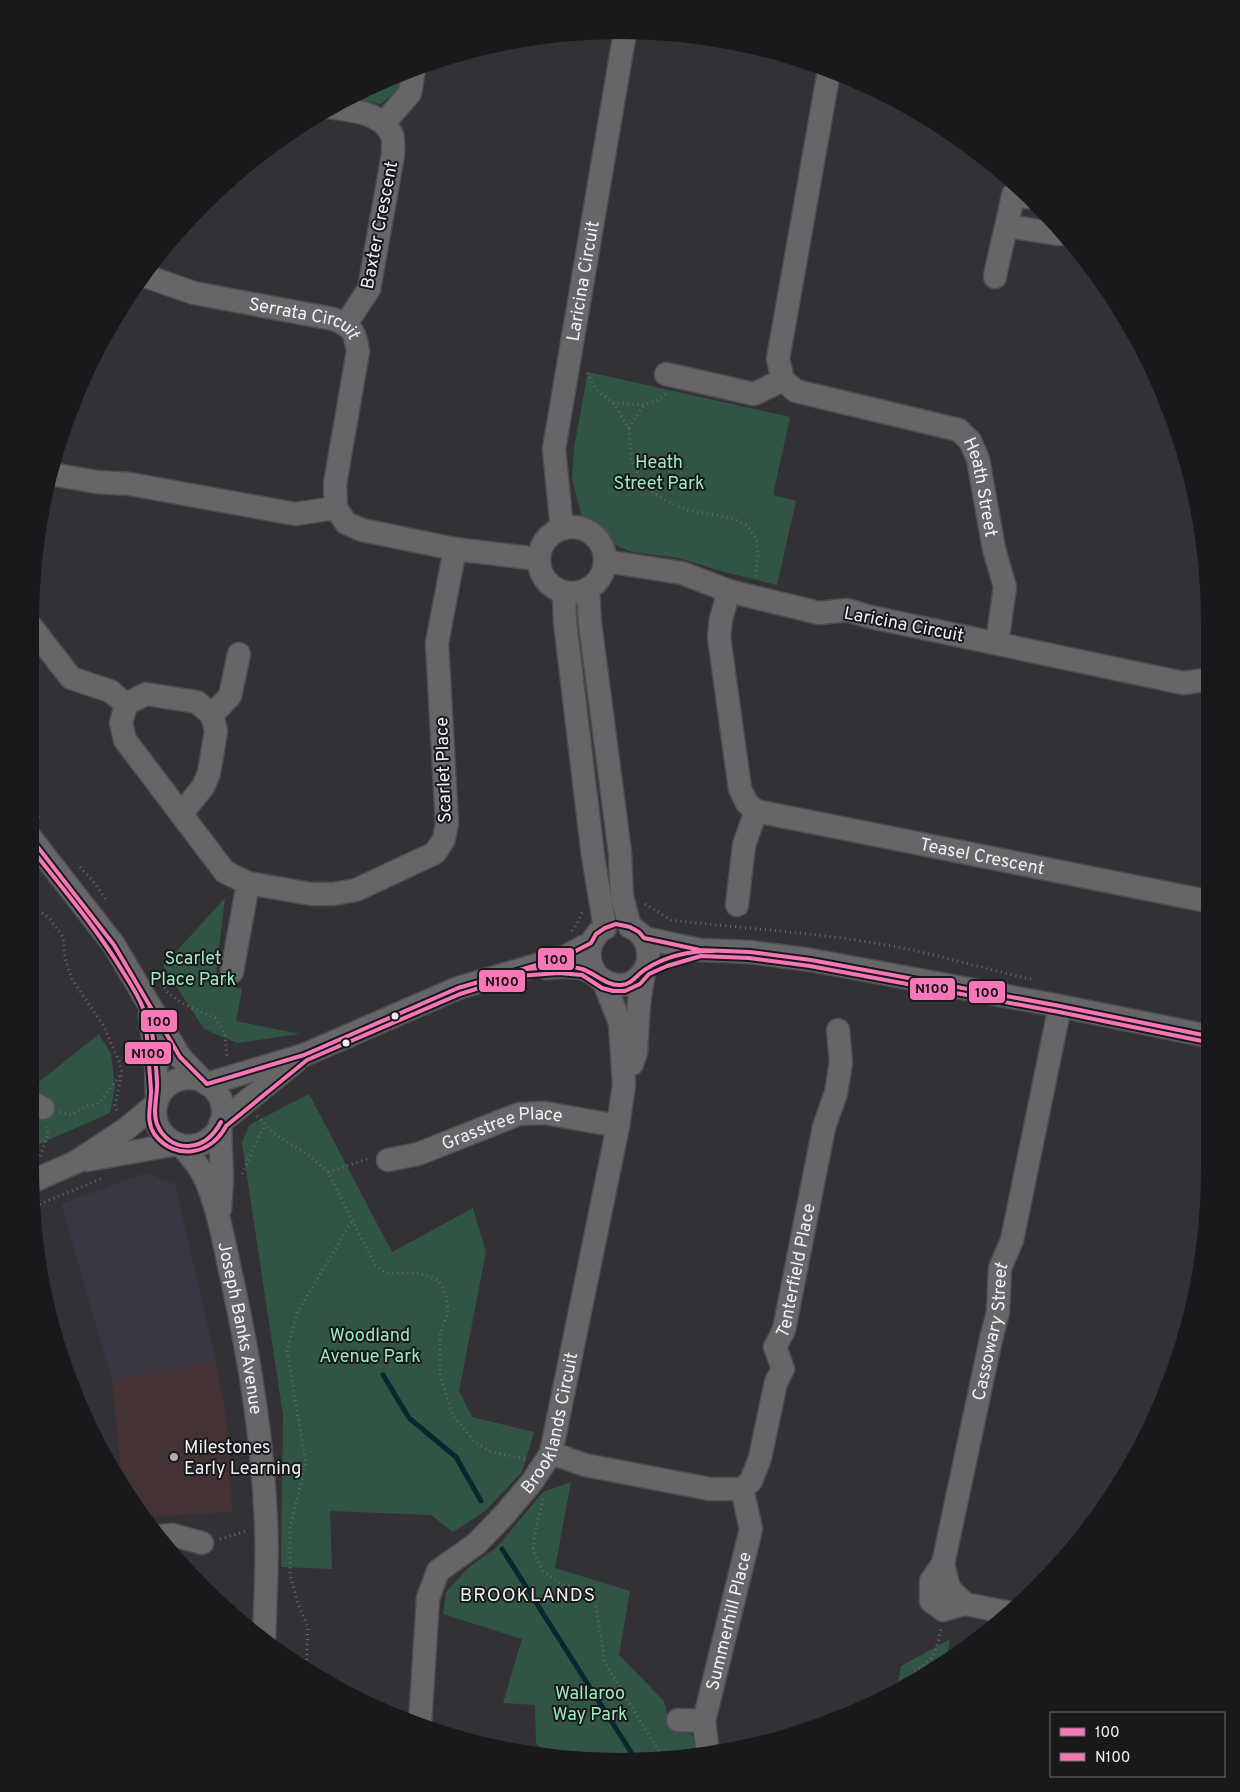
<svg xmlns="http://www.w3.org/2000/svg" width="1240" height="1792" viewBox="0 0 1240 1792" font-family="Overpass,sans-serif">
<rect width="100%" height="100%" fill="#333135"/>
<path fill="#3a3641" d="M 145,1173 L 175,1184 L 216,1361 L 112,1380 L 61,1204 Z"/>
<path fill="#443234" d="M 216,1361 L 227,1424 L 232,1512 L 145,1517 L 129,1500 L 123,1489 L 112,1380 Z"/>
<path fill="#315544" d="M 404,73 L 402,86 L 381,104 L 362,100 L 363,92 Z
M 588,372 L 790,417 L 773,495 L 796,501 L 777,585 L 724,572 L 679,558 L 632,552 L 598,538 L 581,513 L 572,479 L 574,448 Z
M 225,898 L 215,982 L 242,989 L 236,1021 L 300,1034 L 237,1043 L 204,1029 L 163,966 Z
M 99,1034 L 111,1054 L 115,1087 L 110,1113 L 30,1148 L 30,1089 Z
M 309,1094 L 392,1252 L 473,1208 L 486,1252 L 459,1391 L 472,1417 L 534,1432 L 522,1472 L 485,1511 L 453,1532 L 431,1515 L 330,1511 L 332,1569 L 281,1567 L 283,1415 L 242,1143 L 249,1125 Z
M 571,1482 L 555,1568 L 630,1591 L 619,1655 L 664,1701 L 671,1731 C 692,1732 696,1733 700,1755 L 658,1761 L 555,1757 L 536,1744 L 535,1705 L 503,1703 L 522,1639 L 443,1614 L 446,1592 L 469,1567 L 497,1547 L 543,1492 Z
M 950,1639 L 947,1657 L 897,1690 L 901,1666 Z"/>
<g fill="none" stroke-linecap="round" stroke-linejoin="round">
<path stroke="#07282e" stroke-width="5" d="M 383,1375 L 409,1418 L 456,1457 L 481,1501
M 502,1549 L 636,1760"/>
<g stroke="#4f4d50" stroke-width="25">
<g id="minor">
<path id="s1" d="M 829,71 L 778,359 L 783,380 L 796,391 L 959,430 L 970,441 L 978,459 L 994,549 L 1005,587 L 997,643"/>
<path d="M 329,107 C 351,111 381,111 392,135 C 394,140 393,149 393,155 L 369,289 L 346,324"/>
<path d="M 384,123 L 410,93 L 414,69"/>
<path d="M 1007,226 L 1058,234 L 1065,233"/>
<path id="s2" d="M 141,276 L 151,278 L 194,293 L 333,319 C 352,326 355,332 358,351 L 335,484 L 336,508 L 346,523 L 362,530 L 455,549 L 539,559"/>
<path d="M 995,277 C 1000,249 1008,223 1013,195 L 1028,197"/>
<path d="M 666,374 L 754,394 L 783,380"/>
<path d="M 51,474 L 97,482 L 130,484 L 295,514 L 336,508"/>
<circle cx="572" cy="560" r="33"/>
<path id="s3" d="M 562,529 L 554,449 L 625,32"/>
<path d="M 605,561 L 682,573 L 729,591 L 819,613 L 847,610 L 871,617 L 1183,683 L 1206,680"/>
<path d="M 588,590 L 590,623 L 620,853 L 622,897 L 630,927"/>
<path id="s4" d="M 729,591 L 721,619 L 719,637 L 740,789 L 747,803 L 756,811 L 1207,901"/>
<path d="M 564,593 L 565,622 L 593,856 L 605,928"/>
<path d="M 30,625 L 71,678 L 110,691 L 126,704"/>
<path d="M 212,715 L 230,696 L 239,654"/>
<path d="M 181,814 L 203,787 L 209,773 L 216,731 L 212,715 L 197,702 L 146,694 L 126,704 L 121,723 L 125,740 L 225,872 L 248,883 L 311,894 L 333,894 L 356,890 L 435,853 L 444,839 L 447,823 L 437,643 L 455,549"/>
<path d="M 30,837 L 114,945 L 180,1057 L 204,1082"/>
<path d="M 737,905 L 744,845 L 756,811"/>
<path d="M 598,933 C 585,948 587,964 600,979"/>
<path d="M 644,938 L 700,950 L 750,952 L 811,960 L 1060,1006 L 1208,1036"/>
<path d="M 546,968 C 557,967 574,966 585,969 C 594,973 601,981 612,984 C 632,990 651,971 648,951 C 647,942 642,934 634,929"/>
<path d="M 232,972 L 248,883"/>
<path d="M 150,1014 L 156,1062 L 157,1100"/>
<path d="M 632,1064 L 636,1052 L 639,1003 L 644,972"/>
<circle cx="189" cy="1112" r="34"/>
<path d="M 207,1084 L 304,1055 L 458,988 L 564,957 L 591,943"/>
<path d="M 30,1102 L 43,1108"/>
<path d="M 221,1122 L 295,1062"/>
<path d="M 220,1125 L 222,1180 L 220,1209"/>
<path id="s5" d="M 182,1146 C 189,1155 199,1165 204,1176 C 218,1205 225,1248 232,1279 C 250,1360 263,1441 266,1523 C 268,1562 265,1602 264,1641"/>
<path d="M 87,1160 L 177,1144"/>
<path id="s6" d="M 388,1160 L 418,1154 L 519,1114 L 545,1113 L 618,1126"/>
<path d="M 31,1182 L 76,1162 L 126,1129 L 156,1104"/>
<path id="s7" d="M 551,1453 L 585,1465 L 710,1489 L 742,1489 L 751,1481 L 760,1458 L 776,1382 L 783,1369 L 775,1347 L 784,1330 L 824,1127 L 836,1093 L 841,1062 L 838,1030"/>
<path d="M 162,1536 L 173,1535 L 202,1543"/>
<path d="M 943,1564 L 931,1581 L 931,1601 L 943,1610 L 965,1604"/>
<path id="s8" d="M 1011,1613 L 965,1604 L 949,1588 L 943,1564 L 991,1339 L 998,1312 L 1000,1268 L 1012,1240 L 1060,1006"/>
<path d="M 678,1720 L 704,1721"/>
<path id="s9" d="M 420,1724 L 428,1598 L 438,1571 L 476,1544 L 505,1514 L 532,1482 L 551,1453 L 618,1126 L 624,1085 L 620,1023 L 604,982"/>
<path id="s10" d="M 708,1754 L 704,1721 L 751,1529 L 742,1489"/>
</g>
</g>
<path stroke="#69676b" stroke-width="3" stroke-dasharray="1 4" stroke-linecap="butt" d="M 587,373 L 596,389 L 613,403 L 644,405 L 659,400 L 666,394
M 613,403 L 629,428 L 631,458 L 639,477 L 651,491 L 665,500 L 687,510 L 731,518 L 746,525 L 756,538 L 758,555 L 755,577 L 758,577
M 629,428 L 644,405
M 30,805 L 41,820
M 80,867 L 93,881 L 107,901
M 30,904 L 50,919 L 63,937 L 65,958 L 72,979 L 103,1025 L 119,1061 L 122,1072 L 115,1105 L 117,1111
M 645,904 L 671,920 C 739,928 808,932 875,943 C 928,951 979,968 1031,979
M 572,931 L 577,924 L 582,912
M 162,983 L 167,992 L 185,1005 L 215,1018 L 225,1033 L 227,1059
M 60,1112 L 71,1115 L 85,1107 L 99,1103 L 121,1074
M 257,1116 L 273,1133 L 307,1154 L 328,1172 L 375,1265 L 386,1273 L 419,1273 L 438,1280 L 446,1294 L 448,1312 L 440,1334 L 440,1376 L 453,1416 L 475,1442 L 492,1452 L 525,1459
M 40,1156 L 48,1135 L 47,1127
M 328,1172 L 370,1158
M 242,1174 L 261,1132 L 266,1125
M 35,1206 L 103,1178
M 543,1499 L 536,1527 L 533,1551 L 543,1571 L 560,1583 L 580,1589 L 596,1607 L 605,1663 L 664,1760
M 220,1539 L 247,1531
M 306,1670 L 308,1627 L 298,1604 L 290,1574 L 290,1527 L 306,1464 L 287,1350 L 297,1313 L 352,1221
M 907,1684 C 910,1671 924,1667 931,1658 C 937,1651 939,1637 941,1628"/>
<use href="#minor" stroke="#666668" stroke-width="22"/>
<g stroke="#19181b" stroke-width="8">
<path id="bus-1" d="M 30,837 L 114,945 L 180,1057 L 207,1084 L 304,1055 L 458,988 L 564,957 L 591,943 L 596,934 L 605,928 L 616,924 L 630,927 L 639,932 L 644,938 L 700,950 L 750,952 L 811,960 L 1060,1006 L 1208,1036
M 524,969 C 543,968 564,964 582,969 C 595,973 606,986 621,985 C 633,984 637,974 646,969 C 666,956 690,951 713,951
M 149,1009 C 152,1033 156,1057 157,1082 C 158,1095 152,1111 157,1124 C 162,1137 174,1147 189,1146 C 204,1145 214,1135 221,1122"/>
</g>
<g stroke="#19181b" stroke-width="8">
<path id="bus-2" d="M 30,847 C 62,888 96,927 123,972 C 130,983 138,995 143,1008 C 146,1018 146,1028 147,1038 C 148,1056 150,1073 151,1091 C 151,1106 145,1121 155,1135 C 176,1162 212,1154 226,1126 L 307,1060 L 460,994 L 518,976 L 559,973 L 582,975 L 602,988 L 613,991 L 625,991 L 640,984 L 649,974 L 667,966 L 701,956 L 749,958 L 810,966 L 1059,1012 L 1207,1042"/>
</g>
<use href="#bus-1" stroke="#f676b6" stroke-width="4"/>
<use href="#bus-2" stroke="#f676b6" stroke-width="4"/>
</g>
<g fill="#f1f0f4" stroke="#19181b" stroke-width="2">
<circle cx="395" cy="1016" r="4.5"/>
<circle cx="346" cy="1043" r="4.5"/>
</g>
<circle fill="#aeadb1" stroke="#19181b" stroke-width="2" cx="174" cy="1457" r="5"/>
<g text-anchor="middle" stroke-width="4" stroke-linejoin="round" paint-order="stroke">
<g font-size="18" fill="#f1f0f4" stroke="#19181b">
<text transform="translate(379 225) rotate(-79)" y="6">Baxter Crescent</text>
<text dy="6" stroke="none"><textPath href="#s3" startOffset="251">Laricina Circuit</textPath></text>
<text dy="6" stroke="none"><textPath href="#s2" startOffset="170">Serrata Circuit</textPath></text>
<text dy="6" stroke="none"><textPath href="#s1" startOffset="562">Heath Street</textPath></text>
<text transform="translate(904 624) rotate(11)" y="6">Laricina Circuit</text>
<text transform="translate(443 770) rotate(-92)" y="6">Scarlet Place</text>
<text dy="6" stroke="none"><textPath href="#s4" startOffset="459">Teasel Crescent</textPath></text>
<text dy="6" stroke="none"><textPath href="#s6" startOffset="120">Grasstree Place</textPath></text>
<text dy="6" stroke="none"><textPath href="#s7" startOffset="428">Tenterfield Place</textPath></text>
<text dy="6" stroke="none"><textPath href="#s5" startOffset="194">Joseph Banks Avenue</textPath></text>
<text dy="6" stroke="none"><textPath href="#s8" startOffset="332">Cassowary Street</textPath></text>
<text dy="6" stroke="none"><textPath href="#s9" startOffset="348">Brooklands Circuit</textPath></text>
<text dy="6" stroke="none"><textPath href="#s10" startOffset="136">Summerhill Place</textPath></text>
</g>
<g font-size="18" fill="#9bebc1" stroke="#19181b">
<text x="659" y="468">Heath<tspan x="659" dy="21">Street Park</tspan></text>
<text x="193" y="964">Scarlet<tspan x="193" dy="21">Place Park</tspan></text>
<text x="370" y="1341">Woodland<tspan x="370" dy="21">Avenue Park</tspan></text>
<text x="590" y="1699">Wallaroo<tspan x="590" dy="21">Way Park</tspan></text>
</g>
<g font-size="18" fill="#f1f0f4" stroke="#19181b" text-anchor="start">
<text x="184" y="1453">Milestones<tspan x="184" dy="21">Early Learning</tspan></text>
</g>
<g font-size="19" letter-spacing="1" fill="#f1f0f4" stroke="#19181b">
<text x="528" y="1601">BROOKLANDS</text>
</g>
</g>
<path d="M0 0H1240V1792H0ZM620 39H620A581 581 0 0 1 1201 620V1172A581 581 0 0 1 620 1753H620A581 581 0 0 1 39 1172V620A581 581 0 0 1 620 39Z" fill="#19181b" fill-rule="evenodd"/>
<g stroke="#19181b" stroke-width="2">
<rect x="537" y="947" width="38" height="24" rx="5" fill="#f676b6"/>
<rect x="478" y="969" width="48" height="24" rx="5" fill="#f676b6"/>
<rect x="909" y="977" width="47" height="24" rx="5" fill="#f676b6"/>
<rect x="968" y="980" width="38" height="24" rx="5" fill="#f676b6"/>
<rect x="140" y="1009" width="38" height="24" rx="5" fill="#f676b6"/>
<rect x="124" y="1041" width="48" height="24" rx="5" fill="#f676b6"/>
</g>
<g font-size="14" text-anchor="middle" font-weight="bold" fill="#111">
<text x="556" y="964">100</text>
<text x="502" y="986">N100</text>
<text x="932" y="993">N100</text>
<text x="987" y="997">100</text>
<text x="159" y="1026">100</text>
<text x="148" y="1058">N100</text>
</g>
<rect x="1050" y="1712" width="175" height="65" fill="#19181b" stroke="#6f6e72"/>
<rect x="1060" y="1728" width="25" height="8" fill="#f676b6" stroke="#6f6e72"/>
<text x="1095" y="1737" font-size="15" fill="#f1f0f4">100</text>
<rect x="1060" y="1753" width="25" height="8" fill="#f676b6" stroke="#6f6e72"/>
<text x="1095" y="1762" font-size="15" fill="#f1f0f4">N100</text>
</svg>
